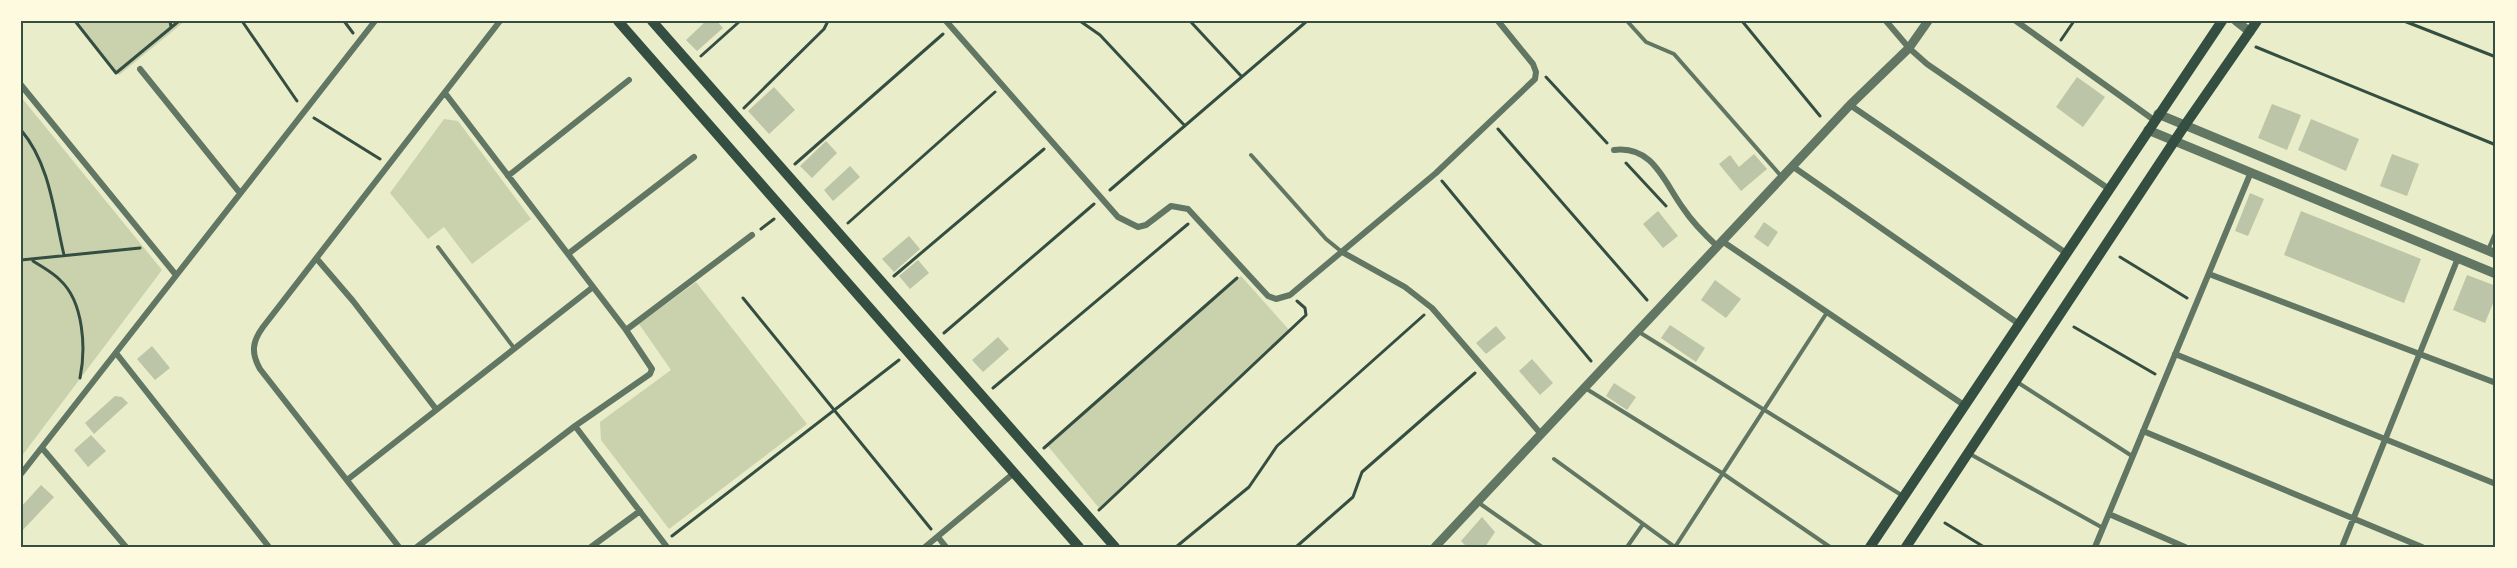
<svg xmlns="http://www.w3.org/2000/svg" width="2517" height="568" viewBox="0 0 2517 568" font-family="'Fira Sans Condensed',sans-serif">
<rect width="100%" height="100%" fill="#e9edc9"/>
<path fill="#cad2ad" d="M 76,21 L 185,21 L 119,75 Z
M 21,97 L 162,270 L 21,457 Z
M 444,119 L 458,121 L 531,219 L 472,264 L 444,227 L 428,239 L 390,193 Z
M 1241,276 L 1290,331 L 1099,508 L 1047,445 Z
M 696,282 L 807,424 L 669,529 L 601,440 L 600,422 L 671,370 L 639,324 Z"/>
<path fill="#bcc5a7" d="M 706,21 L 717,21 L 723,28 L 697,51 L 686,40 Z
M 2077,77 L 2105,97 L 2083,127 L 2056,107 Z
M 774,87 L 795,110 L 769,134 L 748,111 Z
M 2272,104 L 2301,115 L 2287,150 L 2258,138 Z
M 2311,119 L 2359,139 L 2346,171 L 2298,150 Z
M 826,141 L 837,153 L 812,178 L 800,166 Z
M 1754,154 L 1767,169 L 1741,191 L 1719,164 L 1730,155 L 1739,167 Z
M 2392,154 L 2419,164 L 2407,196 L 2380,186 Z
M 850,166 L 860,177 L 833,201 L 824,190 Z
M 2250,193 L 2264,199 L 2248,236 L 2235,231 Z
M 1658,211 L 1678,236 L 1663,248 L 1643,224 Z
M 2301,211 L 2421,259 L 2404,303 L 2284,255 Z
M 1764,222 L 1778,232 L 1768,247 L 1754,237 Z
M 909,236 L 920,249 L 894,272 L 882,259 Z
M 918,260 L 929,273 L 910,289 L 899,276 Z
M 2467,275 L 2496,286 L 2496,296 L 2485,323 L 2453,310 Z
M 1715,280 L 1741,299 L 1726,318 L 1701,300 Z
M 1670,325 L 1705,348 L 1696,362 L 1661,338 Z
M 1496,326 L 1506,338 L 1486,354 L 1476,343 Z
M 998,337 L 1009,349 L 983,372 L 972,360 Z
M 152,346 L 170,368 L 155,380 L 137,359 Z
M 1532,359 L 1553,383 L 1540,395 L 1519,371 Z
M 1614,383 L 1636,397 L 1627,410 L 1606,396 Z
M 115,396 L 122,397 L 128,403 L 94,434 L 85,423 Z
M 91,435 L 106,451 L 88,467 L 74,450 Z
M 41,485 L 54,497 L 21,532 L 21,507 Z
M 1482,517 L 1495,532 L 1485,547 L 1467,547 L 1461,541 Z"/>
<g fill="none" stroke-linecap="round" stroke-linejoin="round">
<path stroke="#344e41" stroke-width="3" d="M 75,21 L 116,73 L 179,21
M 170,21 L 171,27
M 242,21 L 297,101
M 344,21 L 353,33
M 1080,21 L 1100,35 L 1185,126
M 1190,21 L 1242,77
M 1742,21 L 1820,116
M 2404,21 L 2496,57
M 2061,40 L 2074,21
M 2256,47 L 2496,145
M 701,56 L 740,21
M 1546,77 L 1607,143
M 744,108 L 824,29 L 828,21
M 314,118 L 380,159
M 1498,129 L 1647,300
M 21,130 C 50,164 54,213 64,255
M 1626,163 L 1666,206
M 795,164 L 943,34
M 1442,181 L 1591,361
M 1110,190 L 1307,21
M 848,223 L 995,92
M 761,229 L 774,219
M 2120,257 L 2187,298
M 21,260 L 140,248
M 33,261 C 42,267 52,272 60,280 C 84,302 86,349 80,378
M 894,276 L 1044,149
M 743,298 L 931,529
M 2074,327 L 2155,374
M 944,333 L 1094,204
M 993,388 L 1188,224
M 1044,448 L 1237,278
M 1099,510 L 1306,315 L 1305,308 L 1297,301
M 1945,523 L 1984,547
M 672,536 L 899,360
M 1176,547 L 1249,487 L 1277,446 L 1424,315
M 1296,547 L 1353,497 L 1362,472 L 1475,373"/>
<path stroke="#617663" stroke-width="4" d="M 1627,21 L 1646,42 L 1674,54 L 1781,176
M 1251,155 L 1326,239 L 1342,252
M 438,247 L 514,348
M 2488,250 L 2496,231
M 1639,332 L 1903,496
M 2017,382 L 2132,456
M 1585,388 L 1722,473 L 1830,547
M 1970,454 L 2103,528
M 1554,459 L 1675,547 L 1826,314
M 1479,503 L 1542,547
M 1627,547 L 1643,524"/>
<path stroke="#617663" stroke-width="6" d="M 946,21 L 1118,217 L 1138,227 L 1146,225 L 1171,206 L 1188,209 L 1268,296 L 1276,299 L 1290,295 L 1436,173 L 1535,79 L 1536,72 L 1533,64 L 1498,21
M 1886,21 L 1909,48 L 1927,64 L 2109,189
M 2016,21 L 2154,120
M 140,69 L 240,193
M 21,85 L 176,275
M 1850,105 L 2066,253
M 1614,150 C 1653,145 1664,182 1683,208 C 1693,223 1704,234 1717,246
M 1792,166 L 2019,324
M 508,176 L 629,80
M 1722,241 L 1964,405
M 1342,252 L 1405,287 L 1432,308 L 1541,434
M 568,254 L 694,157
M 317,259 L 353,301 L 436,409
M 2209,274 L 2496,383
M 626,330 L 752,235
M 116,353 L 269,547
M 2175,354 L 2496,484
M 575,426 L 667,547
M 2143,431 L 2422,547
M 42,448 L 126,547
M 21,474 L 375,21
M 347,480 L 593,287
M 2109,514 L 2185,547
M 938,537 L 946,547
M 399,547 L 260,369 C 251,353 252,342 263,327 L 500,21
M 417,547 L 575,426 L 650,374 L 652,369 L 626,330 L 445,93
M 591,547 L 640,511
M 925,547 L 1014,473
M 2095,547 L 2251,172
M 2342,547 L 2458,258"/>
<path stroke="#617663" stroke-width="9" d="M 2236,21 L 2250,32
M 2158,114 L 2496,254
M 2148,130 L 2496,274
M 1435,547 L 1850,105 L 1909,48 L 1928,21"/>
<path stroke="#344e41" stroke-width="10" d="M 618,21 L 1079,547
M 652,21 L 1115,547
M 1870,547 L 2222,21
M 1906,547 L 2185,125 L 2257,21"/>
</g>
<rect width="2517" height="568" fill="none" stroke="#fefae0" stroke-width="45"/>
<rect x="22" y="22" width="2472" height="524" fill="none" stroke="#344e41" stroke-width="2"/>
</svg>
